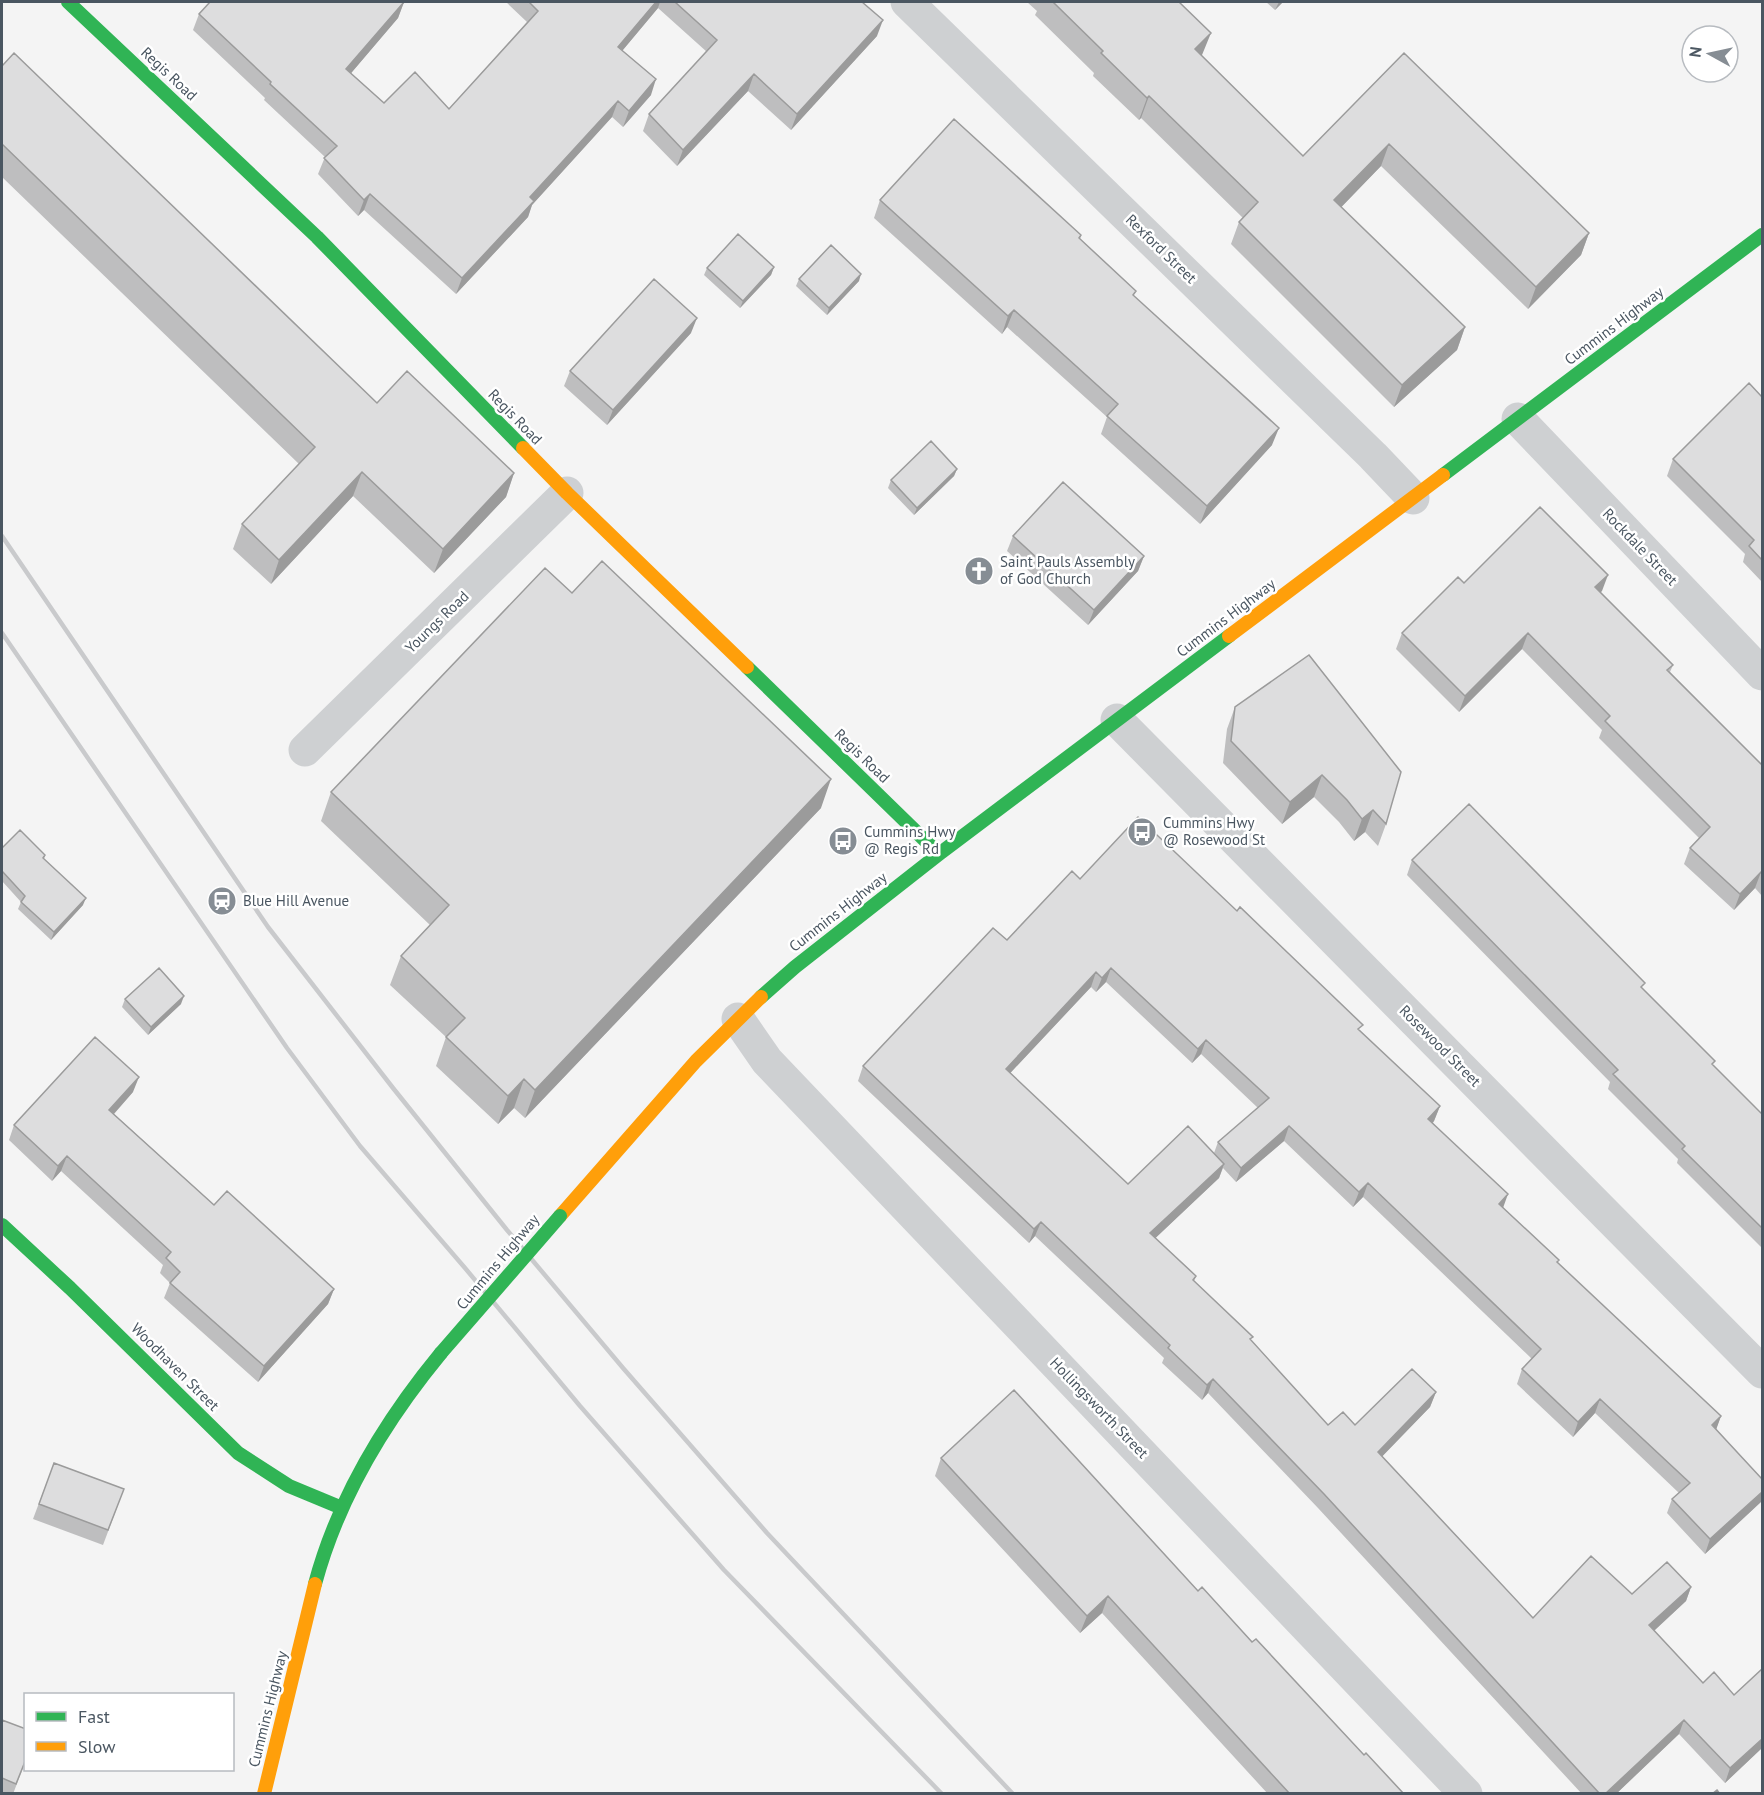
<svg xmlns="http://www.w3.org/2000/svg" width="1764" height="1795" viewBox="0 0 1764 1795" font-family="'PT Sans',sans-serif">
<rect width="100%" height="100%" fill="#f4f4f4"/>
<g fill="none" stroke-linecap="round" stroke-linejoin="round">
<path stroke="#ced0d2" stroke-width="33" d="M 907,2 L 1373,456 L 1413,498
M 1518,419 L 1762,674
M 1117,720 L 1762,1372
M 305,750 L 567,493
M 738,1019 L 767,1061 L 1466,1794"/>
<path stroke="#30b455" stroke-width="14" d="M 68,2 L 317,237 L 523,448
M 1443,475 L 1762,235
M 747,667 L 939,854
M 761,997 L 795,967 L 939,854 L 1229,636
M 2,1225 L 70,1288 L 238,1453 L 289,1486 L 342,1508
M 315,1584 C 338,1498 385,1421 441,1353"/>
<path stroke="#ff9f0a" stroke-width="14" d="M 523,448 L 567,493 L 747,667
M 1229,636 L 1443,475
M 560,1216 L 696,1061 L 761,997
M 264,1794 L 315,1584"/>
<path stroke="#c9cacc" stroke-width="4.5" d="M 2,536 L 268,927 L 393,1088 L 507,1230 L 623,1368 L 767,1533 L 1013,1794
M 2,633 L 287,1048 L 360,1146 L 465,1268 L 580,1406 L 724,1570 L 942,1794"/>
<path stroke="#30b455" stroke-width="14" d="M 441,1353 L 560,1216"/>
</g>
<path fill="#bebebf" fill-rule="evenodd" d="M 404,2 L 398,18 L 351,73 L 384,103 L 449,109 L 527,22 L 506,2 L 862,2 L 877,36 L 791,130 L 748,91 L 677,166 L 643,131 L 649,114 L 707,52 L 658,8 L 622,51 L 651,95 L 623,127 L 612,117 L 532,205 L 528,217 L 456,294 L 364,210 L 358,216 L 318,174 L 325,157 L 264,100 L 265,98 L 193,30 L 199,14 Z
M 1027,2 L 1179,2 L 1202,55 L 1202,56 L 1303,156 L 1404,53 L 1589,233 L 1581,255 L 1528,309 L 1381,166 L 1341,207 L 1465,327 L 1457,350 L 1394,407 L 1231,244 L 1239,222 L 1243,218 L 1141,118 L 1139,120 L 1093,76 L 1094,73 L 1035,15 L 1037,11 Z
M 1266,2 L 1283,2 L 1275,10 Z
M 2,66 L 377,403 L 514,473 L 506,497 L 434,573 L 353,496 L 271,584 L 233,549 L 242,524 L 299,464 L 2,177 Z
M 880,200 L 1081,235 L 1080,239 L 1134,296 L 1272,445 L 1200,524 L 1101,434 L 1107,417 L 1007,327 L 1002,334 L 874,218 Z
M 774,267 L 771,275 L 740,308 L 704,275 L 707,268 Z
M 799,279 L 859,281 L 827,315 L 796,286 Z
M 691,333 L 607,425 L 564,386 L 570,371 Z
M 1762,397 L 1762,582 L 1743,562 L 1745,554 L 1667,476 L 1673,459 Z
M 957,469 L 954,476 L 914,515 L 888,488 L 891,480 Z
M 1013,536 L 1144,556 L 1138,571 L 1088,625 L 1007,551 Z
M 1464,583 L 1602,591 L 1600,592 L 1673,665 L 1670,672 L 1762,765 L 1762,896 L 1755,888 L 1734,910 L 1684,864 L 1690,848 L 1699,838 L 1599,738 L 1602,730 L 1522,649 L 1459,712 L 1396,649 L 1402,633 Z
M 572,593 L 821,808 L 525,1118 L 514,1108 L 498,1124 L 436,1066 L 446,1037 L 390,985 L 401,956 L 430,925 L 321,821 L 331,792 Z
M 1309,655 L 1386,824 L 1378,846 L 1365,832 L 1354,841 L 1339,822 L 1314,797 L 1282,824 L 1223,763 L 1227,729 L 1235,707 Z
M 2,848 L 45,855 L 44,859 L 83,905 L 51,940 L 18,909 L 21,902 L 2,881 Z
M 1412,860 L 1643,989 L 1713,1066 L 1762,1114 L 1762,1248 L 1677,1163 L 1678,1159 L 1608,1089 L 1610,1082 L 1407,875 Z
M 1080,879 L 1360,1031 L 1440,1106 L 1434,1121 L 1433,1123 L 1503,1208 L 1557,1263 L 1721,1416 L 1716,1429 L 1762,1479 L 1762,1501 L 1705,1554 L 1667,1513 L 1672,1499 L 1679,1493 L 1595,1413 L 1573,1437 L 1517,1384 L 1522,1369 L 1532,1359 L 1363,1197 L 1353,1207 L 1284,1141 L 1236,1182 L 1223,1168 L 1219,1178 L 1155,1238 L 1196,1276 L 1194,1281 L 1252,1341 L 1328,1425 L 1355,1425 L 1436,1392 L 1430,1407 L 1382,1456 L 1533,1618 L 1632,1594 L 1691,1587 L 1686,1601 L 1654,1631 L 1703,1683 L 1734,1695 L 1762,1669 L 1762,1748 L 1725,1783 L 1679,1734 L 1616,1794 L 1582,1794 L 1318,1508 L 1208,1393 L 1202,1400 L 1162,1363 L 1164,1358 L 1035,1236 L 1029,1243 L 858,1081 L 863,1066 L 1007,940 ZM 1106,982 L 1192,1063 L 1201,1054 L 1258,1108 L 1218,1142 L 1214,1153 L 1128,1184 L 1010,1073 L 1091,987 L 1096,992 Z
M 125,999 L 181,1004 L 148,1035 L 122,1007 Z
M 133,1092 L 114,1114 L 214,1205 L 334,1289 L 328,1304 L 258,1382 L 164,1298 L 170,1283 L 160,1273 L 163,1265 L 61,1171 L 52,1181 L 9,1140 L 14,1125 Z
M 941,1458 L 1198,1591 L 1252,1642 L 1364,1755 L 1404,1794 L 1268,1794 L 1102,1613 L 1080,1633 L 935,1476 Z
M 54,1463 L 124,1489 L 103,1545 L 33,1519 Z
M 2,1720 L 26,1760 L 13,1794 L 2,1794 Z"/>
<path fill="#9b9b9b" d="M 404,2 L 398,18 L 341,85 L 346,69 Z
M 656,2 L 660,2 L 658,8 L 612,63 L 618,47 Z
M 1279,2 L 1283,2 L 1275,10 Z
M 883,20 L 877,36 L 791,130 L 797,114 Z
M 1211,33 L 1202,55 L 1187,71 L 1195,49 Z
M 754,74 L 748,91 L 677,166 L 683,150 Z
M 656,79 L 651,95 L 623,127 L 629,111 Z
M 1149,96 L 1141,118 L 1139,120 L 1147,98 Z
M 618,101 L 612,117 L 532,205 L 528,217 L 456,294 L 462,278 L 530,197 Z
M 1389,144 L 1381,166 L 1326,223 L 1334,200 Z
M 370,194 L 364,210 L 358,216 L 364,200 Z
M 1589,233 L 1581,255 L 1528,309 L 1536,287 Z
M 774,267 L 771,275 L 740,308 L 743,301 Z
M 861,274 L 859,281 L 827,315 L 829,308 Z
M 1014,310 L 1007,327 L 1002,334 L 1008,316 Z
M 697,318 L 691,333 L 607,425 L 613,410 Z
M 1465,327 L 1457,350 L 1394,407 L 1402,385 Z
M 1279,428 L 1272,445 L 1200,524 L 1207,506 Z
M 957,469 L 954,476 L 914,515 L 917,508 Z
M 362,472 L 353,496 L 271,584 L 279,560 Z
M 514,473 L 506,497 L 434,573 L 443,549 Z
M 1144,556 L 1138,571 L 1088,625 L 1094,610 Z
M 1608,575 L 1602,591 L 1589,603 L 1595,587 Z
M 1528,633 L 1522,649 L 1459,712 L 1465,696 Z
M 1322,775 L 1314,797 L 1282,824 L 1290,802 Z
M 831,779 L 821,808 L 525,1118 L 535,1090 Z
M 1373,810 L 1365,832 L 1354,841 L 1362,819 Z
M 1761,872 L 1755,888 L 1734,910 L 1740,894 Z
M 86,898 L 83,905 L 51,940 L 54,932 Z
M 1111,968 L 1106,982 L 1096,992 L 1102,978 Z
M 1096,972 L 1091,987 L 1001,1083 L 1006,1069 Z
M 184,996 L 181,1004 L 148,1035 L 151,1027 Z
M 1206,1040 L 1201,1054 L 1192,1063 L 1198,1049 Z
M 139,1077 L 133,1092 L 104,1125 L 109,1110 Z
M 524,1079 L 514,1108 L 498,1124 L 508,1096 Z
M 1440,1106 L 1434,1121 L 1423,1133 L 1428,1119 Z
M 1289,1126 L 1284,1141 L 1236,1182 L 1241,1168 Z
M 67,1156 L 61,1171 L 52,1181 L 58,1166 Z
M 1224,1164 L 1219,1178 L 1145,1248 L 1150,1233 Z
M 1368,1183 L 1363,1197 L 1353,1207 L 1359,1192 Z
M 1508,1194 L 1503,1208 L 1499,1204 Z
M 1041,1222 L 1035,1236 L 1029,1243 L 1034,1229 Z
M 334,1289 L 328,1304 L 258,1382 L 264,1366 Z
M 1213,1379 L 1208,1393 L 1202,1400 L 1207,1385 Z
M 1436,1392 L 1430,1407 L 1373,1466 L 1378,1452 Z
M 1600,1399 L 1595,1413 L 1573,1437 L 1578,1422 Z
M 1721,1416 L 1716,1430 L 1712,1425 Z
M 1762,1492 L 1762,1501 L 1705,1554 L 1710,1539 Z
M 1691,1587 L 1686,1601 L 1644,1640 L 1649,1625 Z
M 1108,1596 L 1102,1613 L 1080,1633 L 1087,1616 Z
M 1684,1720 L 1679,1734 L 1616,1794 L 1605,1794 Z
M 1762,1739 L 1762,1748 L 1725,1783 L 1730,1768 Z"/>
<path fill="#ddddde" stroke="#9b9b9b" stroke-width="1.5" d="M 210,2 L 404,2 L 346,69 L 384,103 L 415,72 L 449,109 L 538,11 L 529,2 L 656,2 L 618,47 L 656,79 L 629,111 L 618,101 L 530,197 L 534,201 L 462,278 L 370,194 L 364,200 L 324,158 L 337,146 L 270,84 L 271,82 L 199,14 Z
M 675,2 L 862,2 L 883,20 L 797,114 L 754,74 L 683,150 L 649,114 L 717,40 Z
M 1053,2 L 1179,2 L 1211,33 L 1195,49 L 1303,156 L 1404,53 L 1589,233 L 1536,287 L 1389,144 L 1334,200 L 1465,327 L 1402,385 L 1239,222 L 1258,202 L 1149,96 L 1147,98 L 1101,53 L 1103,51 Z
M 14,53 L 377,403 L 407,371 L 514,473 L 443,549 L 362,472 L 279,560 L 242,524 L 315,447 L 2,144 L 2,66 Z
M 954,119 L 1081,235 L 1079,238 L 1136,291 L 1133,295 L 1279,428 L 1207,506 L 1107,416 L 1118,404 L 1014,310 L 1008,316 L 880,200 Z
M 738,234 L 774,267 L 743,301 L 707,268 Z
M 831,245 L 861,274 L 829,308 L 799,279 Z
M 654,279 L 697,318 L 613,410 L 570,371 Z
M 1749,383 L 1762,397 L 1762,560 L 1749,546 L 1754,540 L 1673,459 Z
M 931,441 L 957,469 L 917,508 L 891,480 Z
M 1063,482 L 1144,556 L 1094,610 L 1013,536 Z
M 1540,507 L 1608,575 L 1595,587 L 1673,665 L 1667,670 L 1762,765 L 1762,874 L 1761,872 L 1740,894 L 1690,848 L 1710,827 L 1605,721 L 1610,716 L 1528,633 L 1465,696 L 1402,633 L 1458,577 L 1464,583 Z
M 602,561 L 831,779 L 535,1090 L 524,1079 L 508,1096 L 446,1037 L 465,1018 L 401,956 L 449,905 L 331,792 L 545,568 L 572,593 Z
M 1309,655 L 1401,772 L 1386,824 L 1373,810 L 1362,819 L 1347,800 L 1322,775 L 1290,802 L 1231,741 L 1235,707 Z
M 1469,804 L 1645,983 L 1641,987 L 1715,1061 L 1712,1064 L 1762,1114 L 1762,1228 L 1682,1149 L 1685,1146 L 1613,1074 L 1618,1070 L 1412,860 Z
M 1138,817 L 1237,911 L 1240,907 L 1288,953 L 1363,1025 L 1358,1029 L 1440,1106 L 1428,1119 L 1508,1194 L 1499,1204 L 1559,1260 L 1557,1262 L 1721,1416 L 1712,1425 L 1762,1479 L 1762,1492 L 1710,1539 L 1672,1499 L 1690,1483 L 1600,1399 L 1578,1422 L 1522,1369 L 1541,1349 L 1368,1183 L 1359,1192 L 1289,1126 L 1241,1168 L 1218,1142 L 1269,1098 L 1206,1040 L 1198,1049 L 1111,968 L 1102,978 L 1096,972 L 1006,1069 L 1128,1184 L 1188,1126 L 1224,1164 L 1150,1233 L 1196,1276 L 1193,1280 L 1253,1337 L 1250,1339 L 1328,1425 L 1343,1412 L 1355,1425 L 1412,1369 L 1436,1392 L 1378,1452 L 1533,1618 L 1591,1556 L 1632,1594 L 1667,1562 L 1691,1587 L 1649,1625 L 1703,1683 L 1714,1672 L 1734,1695 L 1762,1669 L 1762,1739 L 1730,1768 L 1684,1720 L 1605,1794 L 1600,1794 L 1324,1494 L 1213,1379 L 1207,1385 L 1168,1348 L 1170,1345 L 1041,1222 L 1034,1229 L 863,1066 L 993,928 L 1007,940 L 1072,871 L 1080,879 Z
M 20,830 L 45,855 L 43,858 L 86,898 L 54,932 L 21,902 L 25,896 L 2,871 L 2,848 Z
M 159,968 L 184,996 L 151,1027 L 125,999 Z
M 95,1037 L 139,1077 L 109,1110 L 214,1205 L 227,1191 L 334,1289 L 264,1366 L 170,1283 L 180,1272 L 166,1258 L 171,1252 L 67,1156 L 58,1166 L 14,1125 Z
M 1014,1390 L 1198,1591 L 1202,1587 L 1252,1642 L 1256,1639 L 1364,1755 L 1366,1753 L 1404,1794 L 1290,1794 L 1108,1596 L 1087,1616 L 941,1458 Z
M 54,1463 L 124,1489 L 108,1530 L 39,1504 Z
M 2,1720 L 26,1729 L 26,1759 L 16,1784 L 2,1778 Z
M 1717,1790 L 1720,1794 L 1712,1794 Z"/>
<defs>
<g id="church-disc" transform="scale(1.5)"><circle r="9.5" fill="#868d94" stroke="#fff"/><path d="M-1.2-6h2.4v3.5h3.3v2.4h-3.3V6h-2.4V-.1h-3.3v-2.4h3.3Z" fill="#fff"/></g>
<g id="bus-disc" transform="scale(1.5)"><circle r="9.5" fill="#868d94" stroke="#fff"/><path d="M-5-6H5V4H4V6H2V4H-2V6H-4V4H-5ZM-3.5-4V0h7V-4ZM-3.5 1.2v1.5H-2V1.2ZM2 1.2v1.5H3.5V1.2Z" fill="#fff"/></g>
<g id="station-disc" transform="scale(1.5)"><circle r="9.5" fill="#868d94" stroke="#fff"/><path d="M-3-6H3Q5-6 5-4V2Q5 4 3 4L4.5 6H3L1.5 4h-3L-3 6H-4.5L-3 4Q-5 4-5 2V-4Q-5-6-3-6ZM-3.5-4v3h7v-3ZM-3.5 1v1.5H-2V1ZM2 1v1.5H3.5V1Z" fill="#fff"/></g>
</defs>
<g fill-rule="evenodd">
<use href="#church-disc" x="979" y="571"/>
<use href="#bus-disc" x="1142" y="832"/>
<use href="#bus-disc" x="843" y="841"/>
<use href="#station-disc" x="222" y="901"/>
</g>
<g text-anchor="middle" stroke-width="5" stroke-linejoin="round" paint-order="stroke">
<g font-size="15" fill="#4a5661" stroke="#fff">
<text transform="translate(169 74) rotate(43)" y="5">Regis Road</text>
<text transform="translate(1161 249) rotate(44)" y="5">Rexford Street</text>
<text transform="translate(1614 326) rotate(-37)" y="5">Cummins Highway</text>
<text transform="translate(515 417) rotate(46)" y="5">Regis Road</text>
<text transform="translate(1640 547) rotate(46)" y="5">Rockdale Street</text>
<text transform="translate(1226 618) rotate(-37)" y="5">Cummins Highway</text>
<text transform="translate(437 622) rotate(-44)" y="5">Youngs Road</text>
<text transform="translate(862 756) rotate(44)" y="5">Regis Road</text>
<text transform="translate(838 912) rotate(-38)" y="5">Cummins Highway</text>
<text transform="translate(1440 1046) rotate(45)" y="5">Rosewood Street</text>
<text transform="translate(498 1262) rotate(-50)" y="5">Cummins Highway</text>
<text transform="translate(175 1367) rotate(45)" y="5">Woodhaven Street</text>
<text transform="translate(1099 1408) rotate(46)" y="5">Hollingsworth Street</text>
<text transform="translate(268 1709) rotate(-76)" y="5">Cummins Highway</text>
</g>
<g font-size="15" fill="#4a5661" stroke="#fff" text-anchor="start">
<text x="1000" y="567">Saint Pauls Assembly<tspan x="1000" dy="17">of God Church</tspan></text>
<text x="1163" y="828">Cummins Hwy<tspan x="1163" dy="17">@ Rosewood St</tspan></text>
<text x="864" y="837">Cummins Hwy<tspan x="864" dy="17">@ Regis Rd</tspan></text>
<text x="243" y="906">Blue Hill Avenue</text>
</g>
</g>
<rect width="1764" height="1795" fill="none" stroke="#4a5661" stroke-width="6"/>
<rect x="24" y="1693" width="210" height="78" fill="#ffffff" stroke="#b7bbc0" stroke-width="1.5"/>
<rect x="36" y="1712" width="30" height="9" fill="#30b455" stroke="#b7bbc0" stroke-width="1.5"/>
<text x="78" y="1723" font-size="18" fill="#4a5661">Fast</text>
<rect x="36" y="1742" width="30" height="9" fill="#ff9f0a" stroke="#b7bbc0" stroke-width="1.5"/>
<text x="78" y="1753" font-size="18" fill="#4a5661">Slow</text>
<g transform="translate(1710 54) rotate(278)"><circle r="28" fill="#ffffff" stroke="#b7bbc0" stroke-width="1.5"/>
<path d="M0-4.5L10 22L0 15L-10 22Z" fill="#868d94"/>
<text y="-9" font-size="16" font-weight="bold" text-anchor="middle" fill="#4a5661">N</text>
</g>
</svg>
